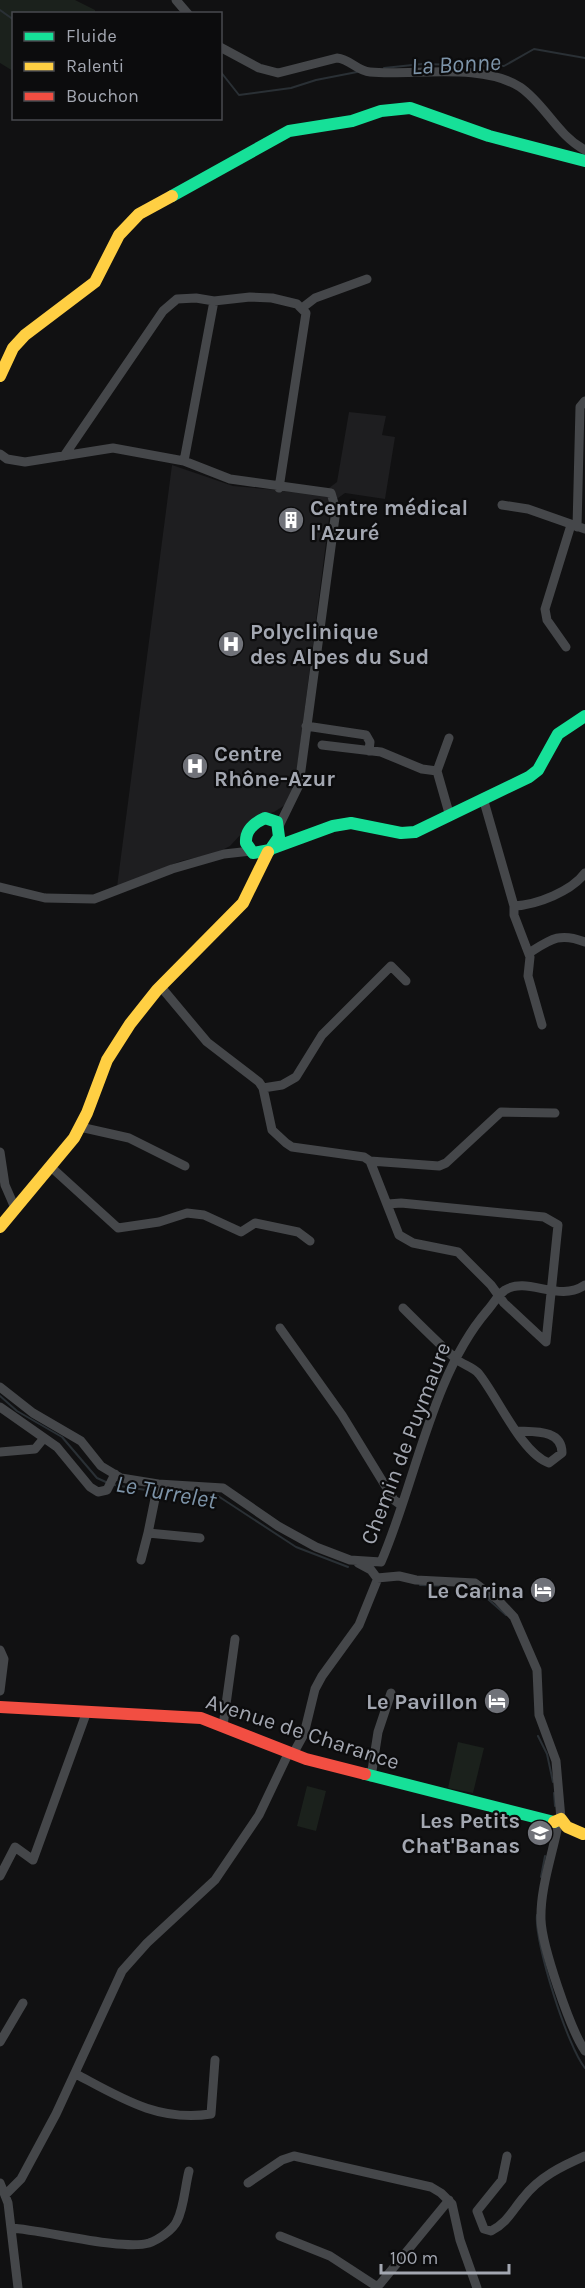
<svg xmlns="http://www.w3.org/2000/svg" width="585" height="2288" viewBox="0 0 585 2288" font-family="Karla,sans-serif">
<rect width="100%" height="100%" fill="#111112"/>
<path fill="#1e1e20" d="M 349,412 L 386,416 L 382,435 L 395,437 L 385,499 L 345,493 L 331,503 L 295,785 L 288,803 L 274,812 L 257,817 L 230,846 L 216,853 L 181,861 L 117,887 L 172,465 L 233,486 L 321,494 L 337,482 Z"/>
<path fill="#1b211c" d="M 0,0 L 75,0 L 95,10 L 95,14 L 14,14 L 13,71 L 0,63 Z
M 458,1742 L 484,1748 L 473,1793 L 448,1788 Z
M 307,1786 L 326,1791 L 316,1831 L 297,1826 Z"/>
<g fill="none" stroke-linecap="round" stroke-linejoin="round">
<path stroke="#2a3035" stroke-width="2" d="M 0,10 L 14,20
M 384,68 L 422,64 L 504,66 L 534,49 L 585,58
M 220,71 L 239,95 L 291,88 L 316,80 L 357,72
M 0,1396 L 17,1411 L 62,1437 L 97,1478 L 108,1483
M 114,1485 L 152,1491
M 158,1491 L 218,1496 L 296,1547 L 348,1567
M 420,1585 L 447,1586
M 481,1593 L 506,1615
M 538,1736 L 547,1754 L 553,1782
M 554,1793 L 555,1806
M 541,1877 L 545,1856
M 537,1915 C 534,1942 568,2048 585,2068"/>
<path stroke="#45474a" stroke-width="9" d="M 176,0 L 188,14
M 220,47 L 259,68 L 278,73 L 337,58 C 350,59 357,71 370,72 C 413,76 481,62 520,87 C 545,104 557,135 585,150
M 302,308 L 315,298 L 367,279
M 0,454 L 7,459 L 25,462 L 113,448 L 184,461 L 230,479 L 331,493 L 336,510 L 299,785 L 279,826
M 64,456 L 163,311 L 177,299 L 196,298 L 214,301 L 250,297 L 272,298 L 297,304 L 306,313 L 279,488
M 184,461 L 214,301
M 502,505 L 528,509 L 585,529
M 577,527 L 580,407 L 585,401
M 566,647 L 547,620 L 545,609 L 571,525
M 306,726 L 366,735 L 370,742 L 369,751
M 322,745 L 381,752 L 422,769 L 437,771
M 483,798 L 514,906 L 514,915 L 530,957 L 528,976 L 542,1025
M 449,813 L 437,771 L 449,738
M 0,887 L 45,898 L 94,899 L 172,869 L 224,854 L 251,851
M 514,906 C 537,905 572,891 585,873
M 529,953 C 551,939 560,932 585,942
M 161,987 L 207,1042 L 259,1082 L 263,1088 L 272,1130 L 286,1143 L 292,1147 L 364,1157 L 370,1161 L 439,1166 L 446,1163 L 501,1112 L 555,1113
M 263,1088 L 282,1085 L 296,1077 L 322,1035 L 391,966 L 406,981
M 80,1127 L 129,1138 L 185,1166
M 0,1152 L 5,1185 L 15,1208
M 370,1161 L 399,1235 L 413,1243 L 458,1252 L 491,1285 L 504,1303 L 546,1342 L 558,1225 L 544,1217 L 401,1203 L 388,1204
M 52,1168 L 118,1228 L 159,1222 L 187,1213 L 204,1215 L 241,1232 L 255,1223 L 298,1232 L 310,1241
M 403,1308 C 420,1325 438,1343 456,1359 C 463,1365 473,1367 479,1374 C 497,1396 522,1454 549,1463 L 562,1453 C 562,1429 534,1432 517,1431
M 280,1328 L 342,1415 L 394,1500 L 401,1505
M 0,1387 L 33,1413 L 81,1441 L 101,1466 L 121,1478 L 158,1484 L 223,1488 L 278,1526 L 316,1547 L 350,1560 L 381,1562
M 0,1407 L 57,1447 L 90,1487 L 98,1492 L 107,1490 L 115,1474
M 0,1452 L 35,1449 L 44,1438
M 158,1484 L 148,1533 L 200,1538
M 141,1560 L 148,1533
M 381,1562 C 415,1484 432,1375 487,1311 C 493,1304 498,1295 505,1290 C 528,1276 559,1303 585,1285
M 358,1563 L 371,1570 L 377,1578 L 399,1576 L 416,1580 L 475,1583 L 498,1600 L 514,1617 L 537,1670 L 539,1715 L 556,1761 L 561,1819
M 0,1650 L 4,1659 L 0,1691
M 223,1726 L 235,1639
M 293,1754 L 304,1734 L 315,1689 L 322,1676 L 359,1625 L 378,1578
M 371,1777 L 378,1732 L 391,1693
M 557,1830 C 551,1859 540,1890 541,1920 C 542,1946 570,2029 585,2051
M 0,1876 L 15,1847 L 33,1860 L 86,1714
M 0,2042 L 23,2003
M 76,2074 C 121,2098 158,2122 211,2114 L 215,2060
M 507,2156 L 502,2180 L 477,2211 L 484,2229 L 491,2231 C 507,2223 512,2211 523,2198 C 539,2177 562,2166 585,2156
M 0,2183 L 8,2203 L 18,2288
M 248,2183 L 282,2160 L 294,2156 L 431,2187 L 441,2193 L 452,2204 L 460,2240 L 477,2288
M 6,2194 L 21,2179 L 56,2114 L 122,1971 L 147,1943 L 215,1880 L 259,1815 L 289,1752
M 11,2228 C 44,2230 123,2251 149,2243 C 158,2240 173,2230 177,2221 C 184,2208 185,2186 189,2171
M 280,2236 L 330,2256 L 376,2286 L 380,2284 L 449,2200"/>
<path stroke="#16e098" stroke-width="12" d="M 172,196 L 289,131 L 352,121 L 381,111 L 410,108 L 489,136 L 585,161
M 265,818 L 277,822 L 279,837 L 270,850 L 253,853 L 246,843 C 245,830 254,823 265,818 Z
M 273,848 L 333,826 L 351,823 L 401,833 L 415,832 L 529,777 L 538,770 L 558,734 L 585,716
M 365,1774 L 554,1822"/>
<path stroke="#ffcf43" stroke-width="12" d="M 0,376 L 13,348 L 25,335 L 95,282 L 119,235 L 139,214 L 172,196
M 0,1227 L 74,1138 L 87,1113 L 107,1060 L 130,1024 L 157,990 L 243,903 L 268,852
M 554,1822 L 561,1819 L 567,1827 L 583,1834"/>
<path stroke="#f24e42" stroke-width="12" d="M 0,1707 L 201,1718 L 306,1759 L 365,1774"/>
</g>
<defs>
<g id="building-disc" transform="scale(1.35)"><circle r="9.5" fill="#707279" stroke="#0c0c0d"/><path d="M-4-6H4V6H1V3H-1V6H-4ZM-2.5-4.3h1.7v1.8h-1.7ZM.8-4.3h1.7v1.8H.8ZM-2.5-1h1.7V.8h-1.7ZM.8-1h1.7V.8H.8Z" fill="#fff"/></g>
<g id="hospital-disc" transform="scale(1.35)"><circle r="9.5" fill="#707279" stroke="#0c0c0d"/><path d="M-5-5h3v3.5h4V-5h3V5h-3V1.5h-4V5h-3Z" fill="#fff"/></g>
<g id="hotel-disc" transform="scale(1.35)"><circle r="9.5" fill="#707279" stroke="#0c0c0d"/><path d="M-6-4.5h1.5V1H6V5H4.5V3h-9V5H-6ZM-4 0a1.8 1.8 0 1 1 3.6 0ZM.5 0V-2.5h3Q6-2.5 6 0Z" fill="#fff"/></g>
<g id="school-disc" transform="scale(1.35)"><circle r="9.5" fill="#707279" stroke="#0c0c0d"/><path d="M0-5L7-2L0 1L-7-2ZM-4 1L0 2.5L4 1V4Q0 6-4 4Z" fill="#fff"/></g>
</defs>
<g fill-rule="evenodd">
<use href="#building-disc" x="291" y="520"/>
<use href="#hospital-disc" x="231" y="644"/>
<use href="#hospital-disc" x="195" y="766"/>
<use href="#hotel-disc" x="543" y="1590"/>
<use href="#hotel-disc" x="497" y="1701"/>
<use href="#school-disc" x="540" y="1833"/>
</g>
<g text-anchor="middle" stroke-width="4.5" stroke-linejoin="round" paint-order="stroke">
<g font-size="22" font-weight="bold" fill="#a3a7b1" stroke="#0c0c0d" text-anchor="start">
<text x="310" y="515">Centre médical<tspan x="310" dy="25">l'Azuré</tspan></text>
<text x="250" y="639">Polyclinique<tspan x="250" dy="25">des Alpes du Sud</tspan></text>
<text x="214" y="761">Centre<tspan x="214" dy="25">Rhône-Azur</tspan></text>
<text x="524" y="1598" text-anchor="end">Le Carina</text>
<text x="478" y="1709" text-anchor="end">Le Pavillon</text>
<text x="520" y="1828" text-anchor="end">Les Petits<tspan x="520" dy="25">Chat'Banas</tspan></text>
</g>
<g font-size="22" fill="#a3a7b1" stroke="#0c0c0d">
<text transform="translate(405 1443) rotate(-69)" y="8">Chemin de Puymaure</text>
<text transform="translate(303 1731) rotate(18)" y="8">Avenue de Charance</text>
</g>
<g font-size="24" font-style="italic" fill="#7d94a9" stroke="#0c0c0d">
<text transform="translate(456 64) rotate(-3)" y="8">La Bonne</text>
<text transform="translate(166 1492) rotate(10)" y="8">Le Turrelet</text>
</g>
</g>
<rect x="12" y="12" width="210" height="108" fill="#0c0c0d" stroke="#484a4f" stroke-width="1.5"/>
<rect x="24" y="32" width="30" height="9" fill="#16e098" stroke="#484a4f" stroke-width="1.5"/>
<text x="66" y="42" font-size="18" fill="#a3a7b1">Fluide</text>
<rect x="24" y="62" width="30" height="9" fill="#ffcf43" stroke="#484a4f" stroke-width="1.5"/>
<text x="66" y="72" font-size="18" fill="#a3a7b1">Ralenti</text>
<rect x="24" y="92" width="30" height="9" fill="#f24e42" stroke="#484a4f" stroke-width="1.5"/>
<text x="66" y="102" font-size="18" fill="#a3a7b1">Bouchon</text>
<path d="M381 2264v9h128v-9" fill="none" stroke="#a3a7b1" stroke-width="3"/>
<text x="390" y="2264" font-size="18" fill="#a3a7b1" stroke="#0c0c0d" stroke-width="4.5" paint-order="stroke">100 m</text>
</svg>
